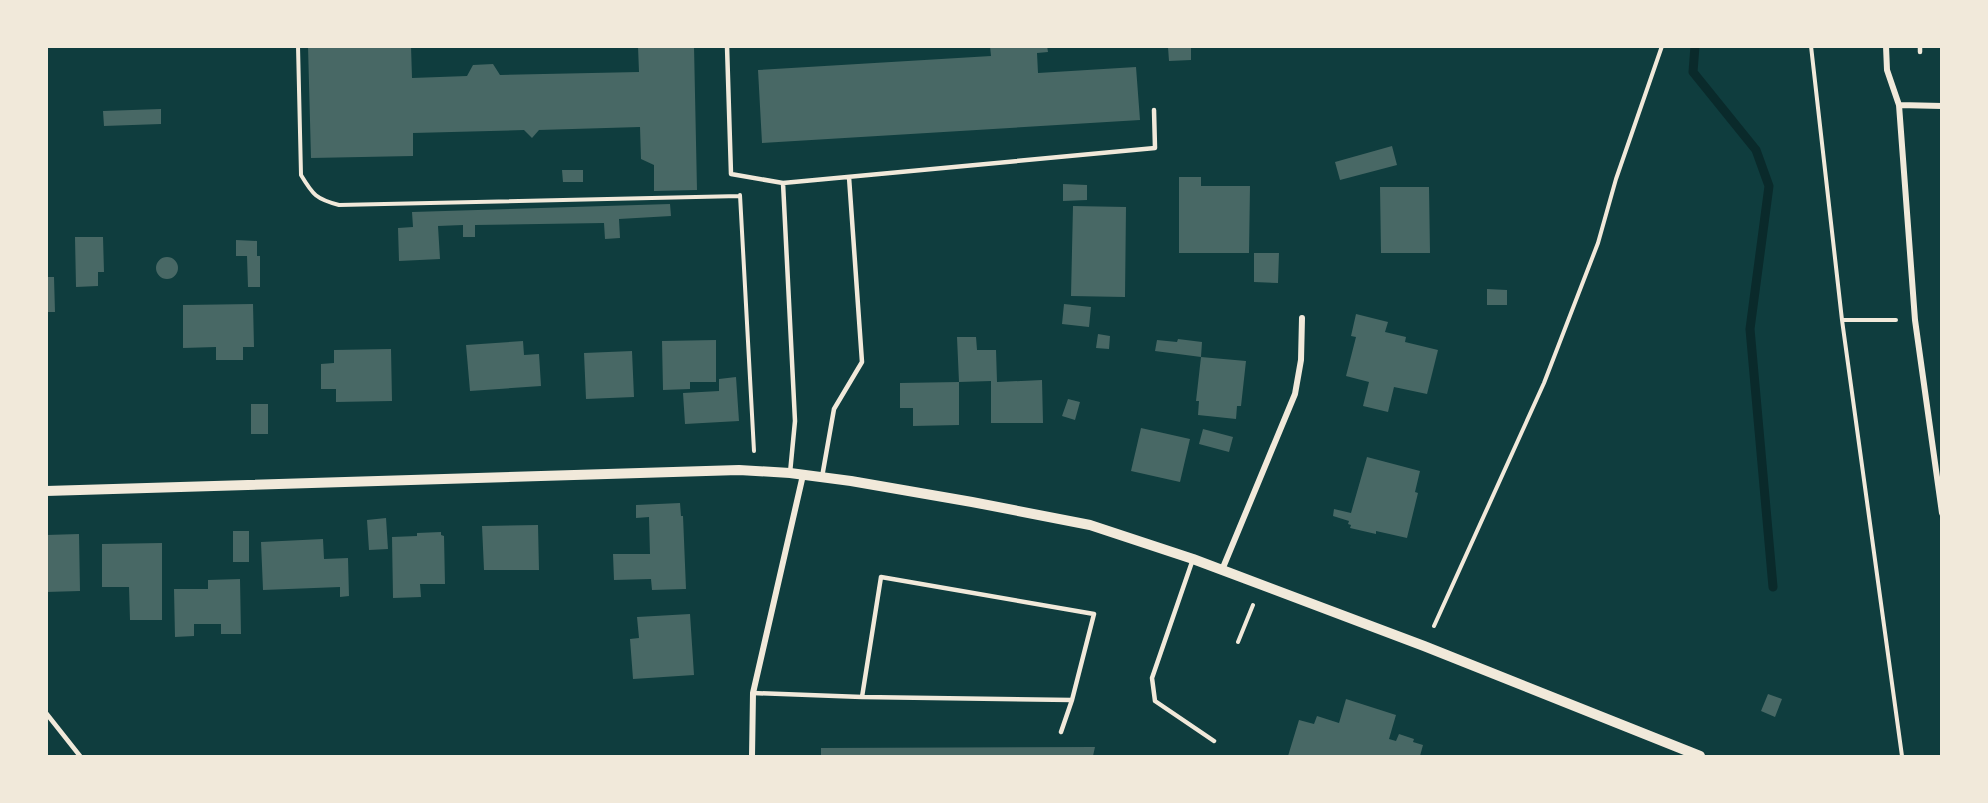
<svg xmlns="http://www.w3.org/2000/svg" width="1988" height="803" viewBox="0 0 1988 803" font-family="Mulish,sans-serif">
<rect width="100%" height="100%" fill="#0f3d3e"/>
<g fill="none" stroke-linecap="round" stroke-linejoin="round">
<path stroke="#0a2a2b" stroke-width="9" d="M 1695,46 L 1693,72 L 1756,150 L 1769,186 L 1750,329 L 1773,587"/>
</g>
<path fill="#486865" d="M 308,46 L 411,46 L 412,78 L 467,76 L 473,65 L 493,64 L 500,75 L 639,72 L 638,46 L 694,46 L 697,190 L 654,191 L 654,165 L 641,159 L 640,127 L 539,130 L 532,138 L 524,130 L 413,133 L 413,156 L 311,158 Z
M 990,46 L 1047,46 L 1048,52 L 1037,53 L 1038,73 L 1136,67 L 1140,120 L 762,143 L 758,70 L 991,56 Z
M 1191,46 L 1191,60 L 1169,61 L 1168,47 Z
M 161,109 L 161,124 L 104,126 L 103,111 Z
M 1392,146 L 1397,165 L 1340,180 L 1335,162 Z
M 562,170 L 583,170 L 583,182 L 563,182 Z
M 1179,177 L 1201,177 L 1201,186 L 1250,186 L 1249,253 L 1179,253 Z
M 1063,184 L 1087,185 L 1087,200 L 1063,201 Z
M 1380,187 L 1429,187 L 1430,253 L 1381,253 Z
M 670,204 L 671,216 L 619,219 L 620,238 L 605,239 L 604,223 L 475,225 L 475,237 L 463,237 L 463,225 L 438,226 L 440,259 L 399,261 L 398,228 L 413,227 L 412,212 Z
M 1073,206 L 1126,207 L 1125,297 L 1071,296 Z
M 75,237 L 103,237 L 104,272 L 98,272 L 98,286 L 76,287 Z
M 236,240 L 257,241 L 257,256 L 260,256 L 260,287 L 248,287 L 247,256 L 236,256 Z
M 1254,253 L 1279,253 L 1278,283 L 1254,282 Z
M156 268a11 11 0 1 1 22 0a11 11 0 1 1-22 0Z
M 46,277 L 54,277 L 55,312 L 46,312 Z
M 1487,289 L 1507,290 L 1507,305 L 1487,305 Z
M 253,304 L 254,347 L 243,347 L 243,360 L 216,360 L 216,347 L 183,348 L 183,305 Z
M 1064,304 L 1091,307 L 1089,327 L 1062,324 Z
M 1356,314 L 1388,322 L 1385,332 L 1406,337 L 1405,342 L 1438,350 L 1427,394 L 1394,387 L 1388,412 L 1363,406 L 1369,382 L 1346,376 L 1356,337 L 1351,336 Z
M 1098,334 L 1110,336 L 1109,349 L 1096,348 Z
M 957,337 L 976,337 L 977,350 L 996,350 L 997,382 L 1042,380 L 1043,423 L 991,423 L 991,381 L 959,382 Z
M 1178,339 L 1202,342 L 1201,357 L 1155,351 L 1157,340 L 1177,342 Z
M 716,340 L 716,382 L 690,382 L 690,389 L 663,390 L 662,341 Z
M 523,341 L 524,355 L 539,354 L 541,386 L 470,391 L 466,345 Z
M 391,349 L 392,401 L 336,402 L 336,389 L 321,389 L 321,364 L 334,363 L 334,350 Z
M 632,351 L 634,397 L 586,399 L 584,353 Z
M 1201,357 L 1246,361 L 1241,406 L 1237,406 L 1236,419 L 1198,415 L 1199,401 L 1196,401 Z
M 736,377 L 739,421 L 685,424 L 683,393 L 719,391 L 719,379 Z
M 959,382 L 959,425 L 913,426 L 913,408 L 900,408 L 900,383 Z
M 1068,399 L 1080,402 L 1075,420 L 1062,416 Z
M 251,404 L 268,404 L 268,434 L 251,434 Z
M 1141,428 L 1190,439 L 1180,482 L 1131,471 Z
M 1203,429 L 1233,437 L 1229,452 L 1199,444 Z
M 1367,457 L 1420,471 L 1415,492 L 1418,493 L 1407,538 L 1376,531 L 1376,534 L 1350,528 L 1351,525 L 1348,524 L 1349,521 L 1333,516 L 1334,509 L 1351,513 Z
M 680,503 L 681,516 L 683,516 L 686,589 L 652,590 L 651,579 L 614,580 L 613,554 L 650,554 L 649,517 L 636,518 L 636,505 Z
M 386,518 L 388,549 L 369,550 L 367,520 Z
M 538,525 L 539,570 L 484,570 L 482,526 Z
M 233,531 L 249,531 L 249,562 L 233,562 Z
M 441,532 L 441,535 L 444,536 L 445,584 L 420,584 L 421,597 L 393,598 L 392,537 L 417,536 L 417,533 Z
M 79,534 L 80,591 L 46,592 L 46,535 Z
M 323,539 L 324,559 L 348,558 L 349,596 L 340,597 L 340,587 L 263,590 L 261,542 Z
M 162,543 L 162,620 L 130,620 L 129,587 L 102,587 L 102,544 Z
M 240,579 L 241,634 L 221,634 L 221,624 L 194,624 L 194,636 L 175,637 L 174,589 L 208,589 L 208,580 Z
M 690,614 L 694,675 L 633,679 L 630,639 L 639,638 L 637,617 Z
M 1768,694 L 1782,699 L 1775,717 L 1761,711 Z
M 1346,699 L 1396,715 L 1389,739 L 1396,741 L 1399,734 L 1414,739 L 1413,742 L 1423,745 L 1420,756 L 1288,756 L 1299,720 L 1314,724 L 1317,716 L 1339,723 Z
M 1095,747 L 1093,756 L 821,756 L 821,748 Z"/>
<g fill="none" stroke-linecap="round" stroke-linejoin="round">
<path stroke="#f1e9da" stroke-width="4" d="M 298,46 L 301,175 C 313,195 316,199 339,205 L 740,196
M 1811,46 L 1842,320 L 1902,756
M 740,195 L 754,451
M 1842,320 L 1896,320
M 1434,626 L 1544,383 L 1598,243 L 1616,179 L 1662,46
M 1238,642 L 1253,605"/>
<path stroke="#f1e9da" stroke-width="4.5" d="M 727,46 L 731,174 L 783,183 L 1155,148 L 1154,110
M 1920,52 L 1920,46
M 783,183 L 795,421 L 790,473
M 822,477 L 834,409 L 862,362 L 849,177
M 1193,559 L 1152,678 L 1155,701 L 1214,741
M 753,693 L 862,697 L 1072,700 L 1094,614 L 881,577 L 862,697
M 46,713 L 80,756
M 1061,732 L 1072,700"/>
<path stroke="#f1e9da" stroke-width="6" d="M 1886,46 L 1887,70 L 1899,105 L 1915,320 L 1942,513
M 1899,105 L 1942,106
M 1222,570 L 1295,394 L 1301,360 L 1302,318
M 752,756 L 753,693 L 803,475"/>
<path stroke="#f1e9da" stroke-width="10" d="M 46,491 L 739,470 L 790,473 L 851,481 L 972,502 L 1090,525 L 1193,559 L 1424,646 L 1700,756"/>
</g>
<rect width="1988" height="803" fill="none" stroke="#f1e9da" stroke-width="96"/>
</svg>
